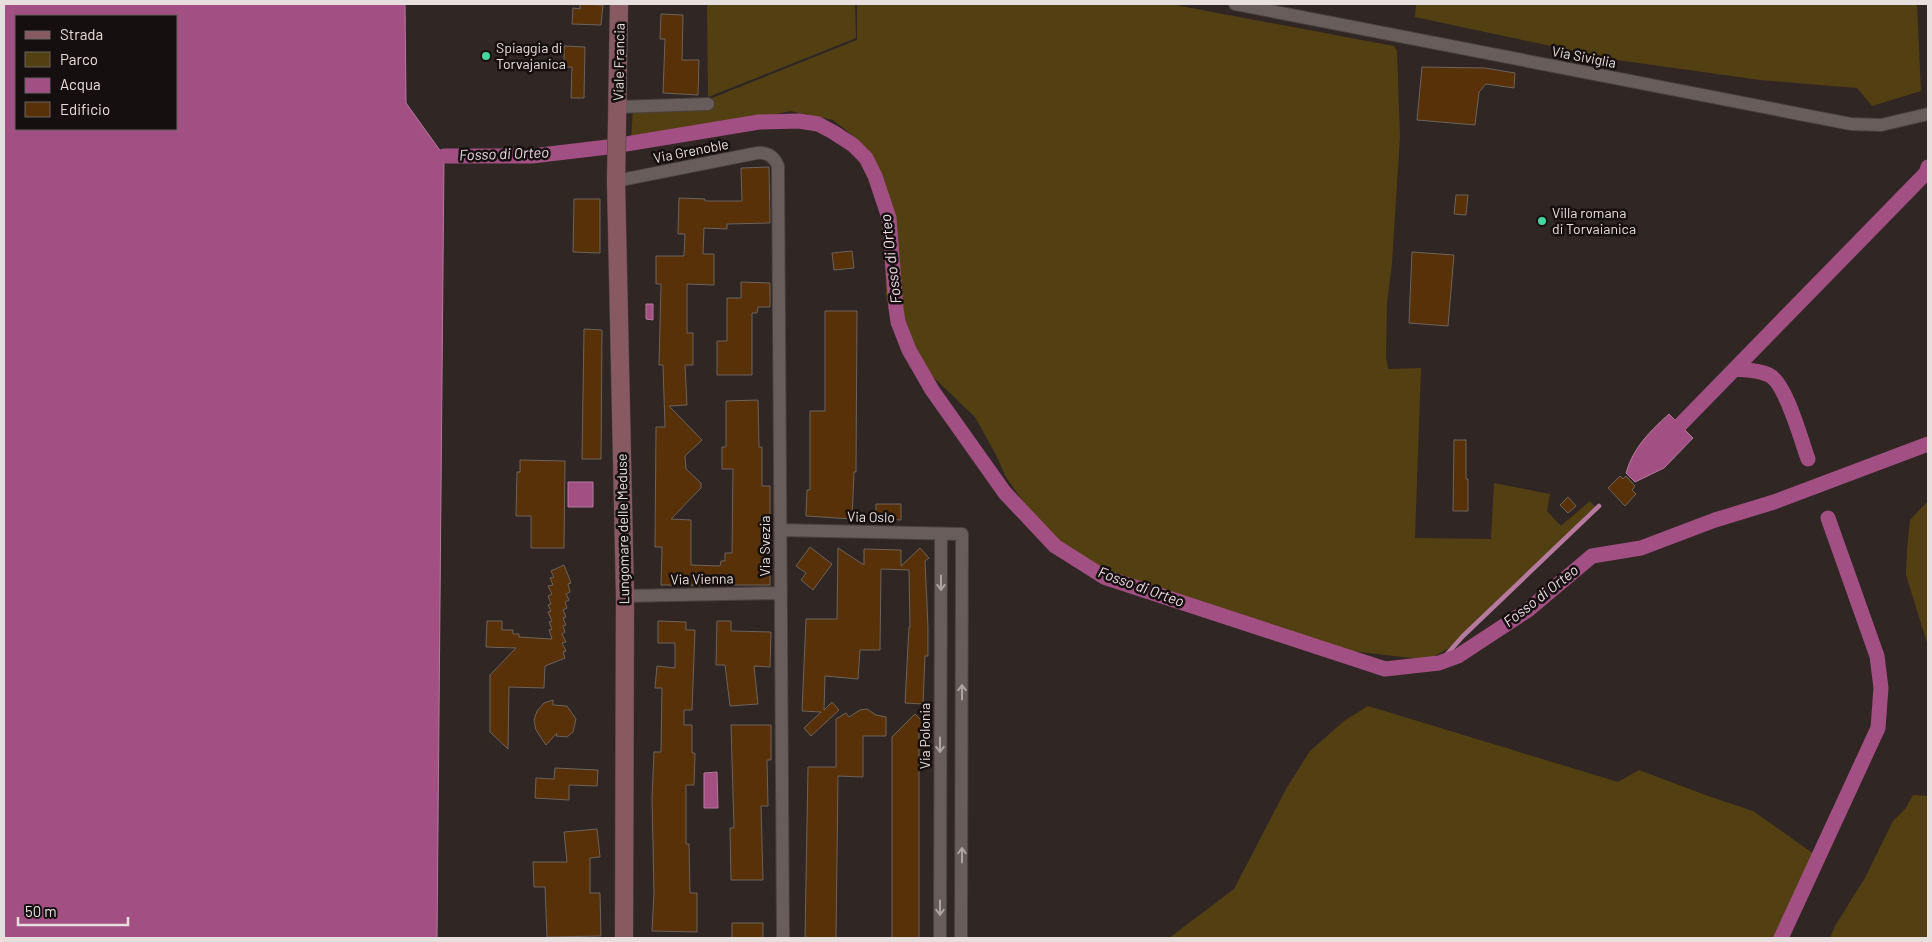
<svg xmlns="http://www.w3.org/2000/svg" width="1932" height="942" viewBox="0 0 1932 942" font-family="Barlow,sans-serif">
<rect width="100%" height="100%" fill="#302624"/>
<path fill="#534012" d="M 707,4 L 855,4 L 856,38 L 708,97 Z
M 857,4 L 1170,4 L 1394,46 L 1397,51 L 1400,137 L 1392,263 L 1387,303 L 1386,357 L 1388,369 L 1421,368 L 1415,538 L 1491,539 L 1494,483 L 1550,494 L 1547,511 L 1561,526 L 1590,501 L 1595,507 L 1449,648 L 1431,658 L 1420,659 L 1342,650 L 1311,641 L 1274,638 L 1193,613 L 1144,587 L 1103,572 L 1067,550 L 1038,523 L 1006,477 L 996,455 L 975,417 L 906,351 L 898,339 L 892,326 L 886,295 L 884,210 L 879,183 L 866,150 L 852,135 L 833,120 L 790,111 L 732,124 L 631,140 L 633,109 L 707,100 L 857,40 Z
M 1416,4 L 1917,4 L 1921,91 L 1872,106 L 1857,88 L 1760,80 L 1617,60 L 1415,17 Z
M 1928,501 L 1928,646 L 1906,575 L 1907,550 L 1910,520 Z
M 1368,706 L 1618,782 L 1639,770 L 1708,796 L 1753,811 L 1814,854 L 1777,938 L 1169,938 L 1234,889 L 1286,789 L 1310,751 L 1344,721 Z
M 1913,795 L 1928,796 L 1928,938 L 1830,938 L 1835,926 L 1865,878 L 1893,821 L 1905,809 Z"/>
<path fill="#a24f83" stroke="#b67a9e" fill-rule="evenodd" d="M 4,4 L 405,4 L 406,103 L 444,156 L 437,938 L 4,938 ZM 16,16 L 176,16 L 176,129 L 16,129 Z
M 646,304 L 653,304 L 653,320 L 646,319 Z
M 1669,414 L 1693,438 L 1664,468 L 1635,482 L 1626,473 C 1633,448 1650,431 1669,414 Z
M 568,482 L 593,482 L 593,507 L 568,507 Z
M 717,772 L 718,808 L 704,808 L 704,773 Z"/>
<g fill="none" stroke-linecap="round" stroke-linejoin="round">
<path stroke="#b67a9e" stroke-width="4.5" d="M 1439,663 L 1463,636 L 1599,506"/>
<path stroke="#a24f83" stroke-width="15" d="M 444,156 L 532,156 L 608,147 L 759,122 L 799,121 L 818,124 L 833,132 L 853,145 L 866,158 L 875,176 L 889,218 L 896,308 L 898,322 L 909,350 L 932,390 L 1005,493 L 1055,546 L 1104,577 L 1385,669 L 1439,663 L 1458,656 L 1528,610 L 1592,556 L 1641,548 L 1715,520 L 1774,502 L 1928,444
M 1735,369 C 1746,370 1759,370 1769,375 C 1786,383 1801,440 1808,459
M 1680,425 L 1926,173 L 1928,167
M 1781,938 L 1878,728 L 1881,688 L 1877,656 L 1828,518"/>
</g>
<path fill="#583109" stroke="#6c635c" d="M 580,4 L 603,5 L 601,25 L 572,24 L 573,8 L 580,9 Z
M 661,14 L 683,15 L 682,60 L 699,60 L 698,95 L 663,93 L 665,39 L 660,39 Z
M 564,46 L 585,47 L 584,98 L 571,98 L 572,67 L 564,67 Z
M 1422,67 L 1485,68 L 1515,73 L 1514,88 L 1486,84 L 1479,92 L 1475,125 L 1417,120 Z
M 769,167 L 770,223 L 727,224 L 727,229 L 704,228 L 703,254 L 714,254 L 714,285 L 687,284 L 687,333 L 693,333 L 693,365 L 685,365 L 687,405 L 669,406 L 702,440 L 685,456 L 686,469 L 701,483 L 701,488 L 671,519 L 691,520 L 691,565 L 720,566 L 721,561 L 725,561 L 725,553 L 732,553 L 733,469 L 722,469 L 722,447 L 726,447 L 726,401 L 758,400 L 759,447 L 762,447 L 762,486 L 770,486 L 770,585 L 661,585 L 662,547 L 655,547 L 656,427 L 665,427 L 663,365 L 659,365 L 661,284 L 656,284 L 656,256 L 684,256 L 685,234 L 678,234 L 679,198 L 705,199 L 705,201 L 742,201 L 741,168 Z
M 1456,195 L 1468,195 L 1466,215 L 1454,214 Z
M 574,199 L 600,199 L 600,253 L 573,252 Z
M 852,251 L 854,268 L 834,270 L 832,253 Z
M 1412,252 L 1454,255 L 1448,326 L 1409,323 Z
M 741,282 L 770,283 L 770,307 L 758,307 L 757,313 L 752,313 L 752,375 L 717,375 L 717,341 L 727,341 L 727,298 L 741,298 Z
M 825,311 L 857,311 L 856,472 L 854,472 L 852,519 L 806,516 L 807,490 L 810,490 L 810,411 L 825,411 Z
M 584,329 L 602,330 L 601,459 L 582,459 Z
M 1454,440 L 1466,440 L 1466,479 L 1468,479 L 1468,511 L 1453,511 Z
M 520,460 L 565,461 L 564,548 L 531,548 L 531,516 L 516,516 L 517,472 L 520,472 Z
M 1620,476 L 1623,479 L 1626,476 L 1635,486 L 1632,490 L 1636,494 L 1625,506 L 1608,488 Z
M 1568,497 L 1576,506 L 1568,513 L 1560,505 Z
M 876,504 L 901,504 L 901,520 L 876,519 Z
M 810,547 L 832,564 L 813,590 L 801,580 L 806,573 L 796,566 Z
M 838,548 L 864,565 L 864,549 L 901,550 L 901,566 L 920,548 L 929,558 L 925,561 L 928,627 L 928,656 L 925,656 L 923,704 L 905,703 L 909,627 L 910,627 L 909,570 L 881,569 L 880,650 L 860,650 L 858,679 L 825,676 L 824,710 L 832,702 L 839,710 L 811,736 L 804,728 L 821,712 L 802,711 L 806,619 L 837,619 Z
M 564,565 L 571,583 L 568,584 L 570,592 L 566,594 L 569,600 L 565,602 L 567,608 L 563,610 L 566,617 L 563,618 L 566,625 L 563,626 L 565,632 L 562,634 L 566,642 L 562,643 L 566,651 L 563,652 L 565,658 L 545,666 L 544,688 L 509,687 L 508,749 L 490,732 L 490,675 L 516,648 L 486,647 L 487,621 L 502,621 L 502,630 L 513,630 L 513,634 L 519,634 L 519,637 L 552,639 L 549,630 L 552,629 L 549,622 L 552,621 L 548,612 L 551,611 L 548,605 L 551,604 L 548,596 L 552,594 L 548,586 L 553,585 L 550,578 L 554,577 L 551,571 Z
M 658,621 L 686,622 L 686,630 L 695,630 L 692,710 L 684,710 L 684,725 L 692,725 L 692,753 L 695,753 L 694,785 L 686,785 L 686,844 L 689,844 L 690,893 L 697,893 L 697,932 L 652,931 L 654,892 L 652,798 L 654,752 L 661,752 L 662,688 L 655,688 L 657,666 L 675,668 L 675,643 L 658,643 Z
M 717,621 L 731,621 L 731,631 L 771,632 L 770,667 L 754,666 L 758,704 L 730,706 L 725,665 L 716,665 Z
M 553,700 L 553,705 L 567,706 L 576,719 L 573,732 L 567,737 L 556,736 L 557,733 L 546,745 L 536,730 L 534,720 L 537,711 L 544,703 Z
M 867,709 L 876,715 L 886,717 L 886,736 L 863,736 L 863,777 L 838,776 L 836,938 L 805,938 L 808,767 L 836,767 L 836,719 L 846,713 L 849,717 L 860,710 Z
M 915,714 L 926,725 L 919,731 L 919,938 L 892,938 L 892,737 Z
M 731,725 L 771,725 L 771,760 L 767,760 L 768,806 L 761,806 L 763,880 L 731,880 L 730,828 L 734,828 Z
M 555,768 L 598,770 L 597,786 L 569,785 L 569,800 L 535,798 L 536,778 L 554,779 Z
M 597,829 L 600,857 L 590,858 L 590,893 L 600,893 L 601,936 L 547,937 L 545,887 L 534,887 L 533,862 L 567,862 L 564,832 Z
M 732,923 L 763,923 L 763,938 L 732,938 Z"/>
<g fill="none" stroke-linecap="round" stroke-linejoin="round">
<g stroke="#49413f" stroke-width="14">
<path id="street" d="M 1235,4 L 1851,124 L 1881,125 L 1928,114
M 618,107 L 708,104
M 616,181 L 757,153 C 767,152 774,156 778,166 L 783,938
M 780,530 L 962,534 L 961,938
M 625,596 L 781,593
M 940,938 L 941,534"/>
</g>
<g stroke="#49413f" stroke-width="19">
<path id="secondary" d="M 619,4 L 616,181 L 625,596 L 624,938"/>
</g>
<use href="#street" stroke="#685d5a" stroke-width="12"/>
<use href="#secondary" stroke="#875960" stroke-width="18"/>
</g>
<defs><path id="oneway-shaft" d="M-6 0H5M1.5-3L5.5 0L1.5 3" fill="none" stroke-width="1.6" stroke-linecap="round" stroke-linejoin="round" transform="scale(1.25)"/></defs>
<g stroke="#ada4a3">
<use href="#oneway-shaft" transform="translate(941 583) rotate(90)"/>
<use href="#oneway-shaft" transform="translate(962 692) rotate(-90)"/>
<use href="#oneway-shaft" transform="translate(940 745) rotate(90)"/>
<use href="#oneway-shaft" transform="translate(962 855) rotate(-90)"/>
<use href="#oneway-shaft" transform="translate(940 908) rotate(90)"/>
</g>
<g fill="#48d49d" stroke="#15100f" stroke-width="2">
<circle cx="486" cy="56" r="5"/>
<circle cx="1542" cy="221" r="5"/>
</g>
<g text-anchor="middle" stroke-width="5" stroke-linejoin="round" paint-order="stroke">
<g font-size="14" fill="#e6dfde" stroke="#15100f" text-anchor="start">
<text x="496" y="53">Spiaggia di<tspan x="496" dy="16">Torvajanica</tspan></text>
<text x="1552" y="218">Villa romana<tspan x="1552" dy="16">di Torvaianica</tspan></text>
</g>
<g font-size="14" fill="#e6dfde" stroke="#15100f">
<text transform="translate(1584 57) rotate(11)" y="5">Via Siviglia</text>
<text transform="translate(619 62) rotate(-89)" y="5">Viale Francia</text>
<text transform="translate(691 151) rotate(-11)" y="5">Via Grenoble</text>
<text transform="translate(871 517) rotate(1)" y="5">Via Oslo</text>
<text transform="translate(623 529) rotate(-91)" y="5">Lungomare delle Meduse</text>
<text transform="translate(765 546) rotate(-90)" y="5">Via Svezia</text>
<text transform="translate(702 579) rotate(-1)" y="5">Via Vienna</text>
<text transform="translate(925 736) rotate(-90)" y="5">Via Polonia</text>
</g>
<g font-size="15" font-style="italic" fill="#f1d9e6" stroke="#15100f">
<text transform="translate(504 154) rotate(-2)" y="5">Fosso di Orteo</text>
<text transform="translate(891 259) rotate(-97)" y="5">Fosso di Orteo</text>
<text transform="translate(1141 587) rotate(20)" y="5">Fosso di Orteo</text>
<text transform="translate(1541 596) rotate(-38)" y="5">Fosso di Orteo</text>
</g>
</g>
<rect width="1932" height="942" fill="none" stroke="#e6dfde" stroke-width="10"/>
<rect x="15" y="15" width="162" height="115" fill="#15100f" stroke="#696362"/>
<rect x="25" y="31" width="25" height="8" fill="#875960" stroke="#696362"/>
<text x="60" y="40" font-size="15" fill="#e6dfde">Strada</text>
<rect x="25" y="52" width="25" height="15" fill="#534012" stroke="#696362"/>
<text x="60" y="65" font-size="15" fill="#e6dfde">Parco</text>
<rect x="25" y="78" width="25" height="15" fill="#a24f83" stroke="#696362"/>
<text x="60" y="90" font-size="15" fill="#e6dfde">Acqua</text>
<rect x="25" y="102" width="25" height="15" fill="#583109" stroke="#696362"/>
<text x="60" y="115" font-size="15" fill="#e6dfde">Edificio</text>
<path d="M18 917v8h110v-8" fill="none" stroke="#e6dfde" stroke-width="2.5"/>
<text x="25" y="917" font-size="15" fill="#e6dfde" stroke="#15100f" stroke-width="4" paint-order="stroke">50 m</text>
</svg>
